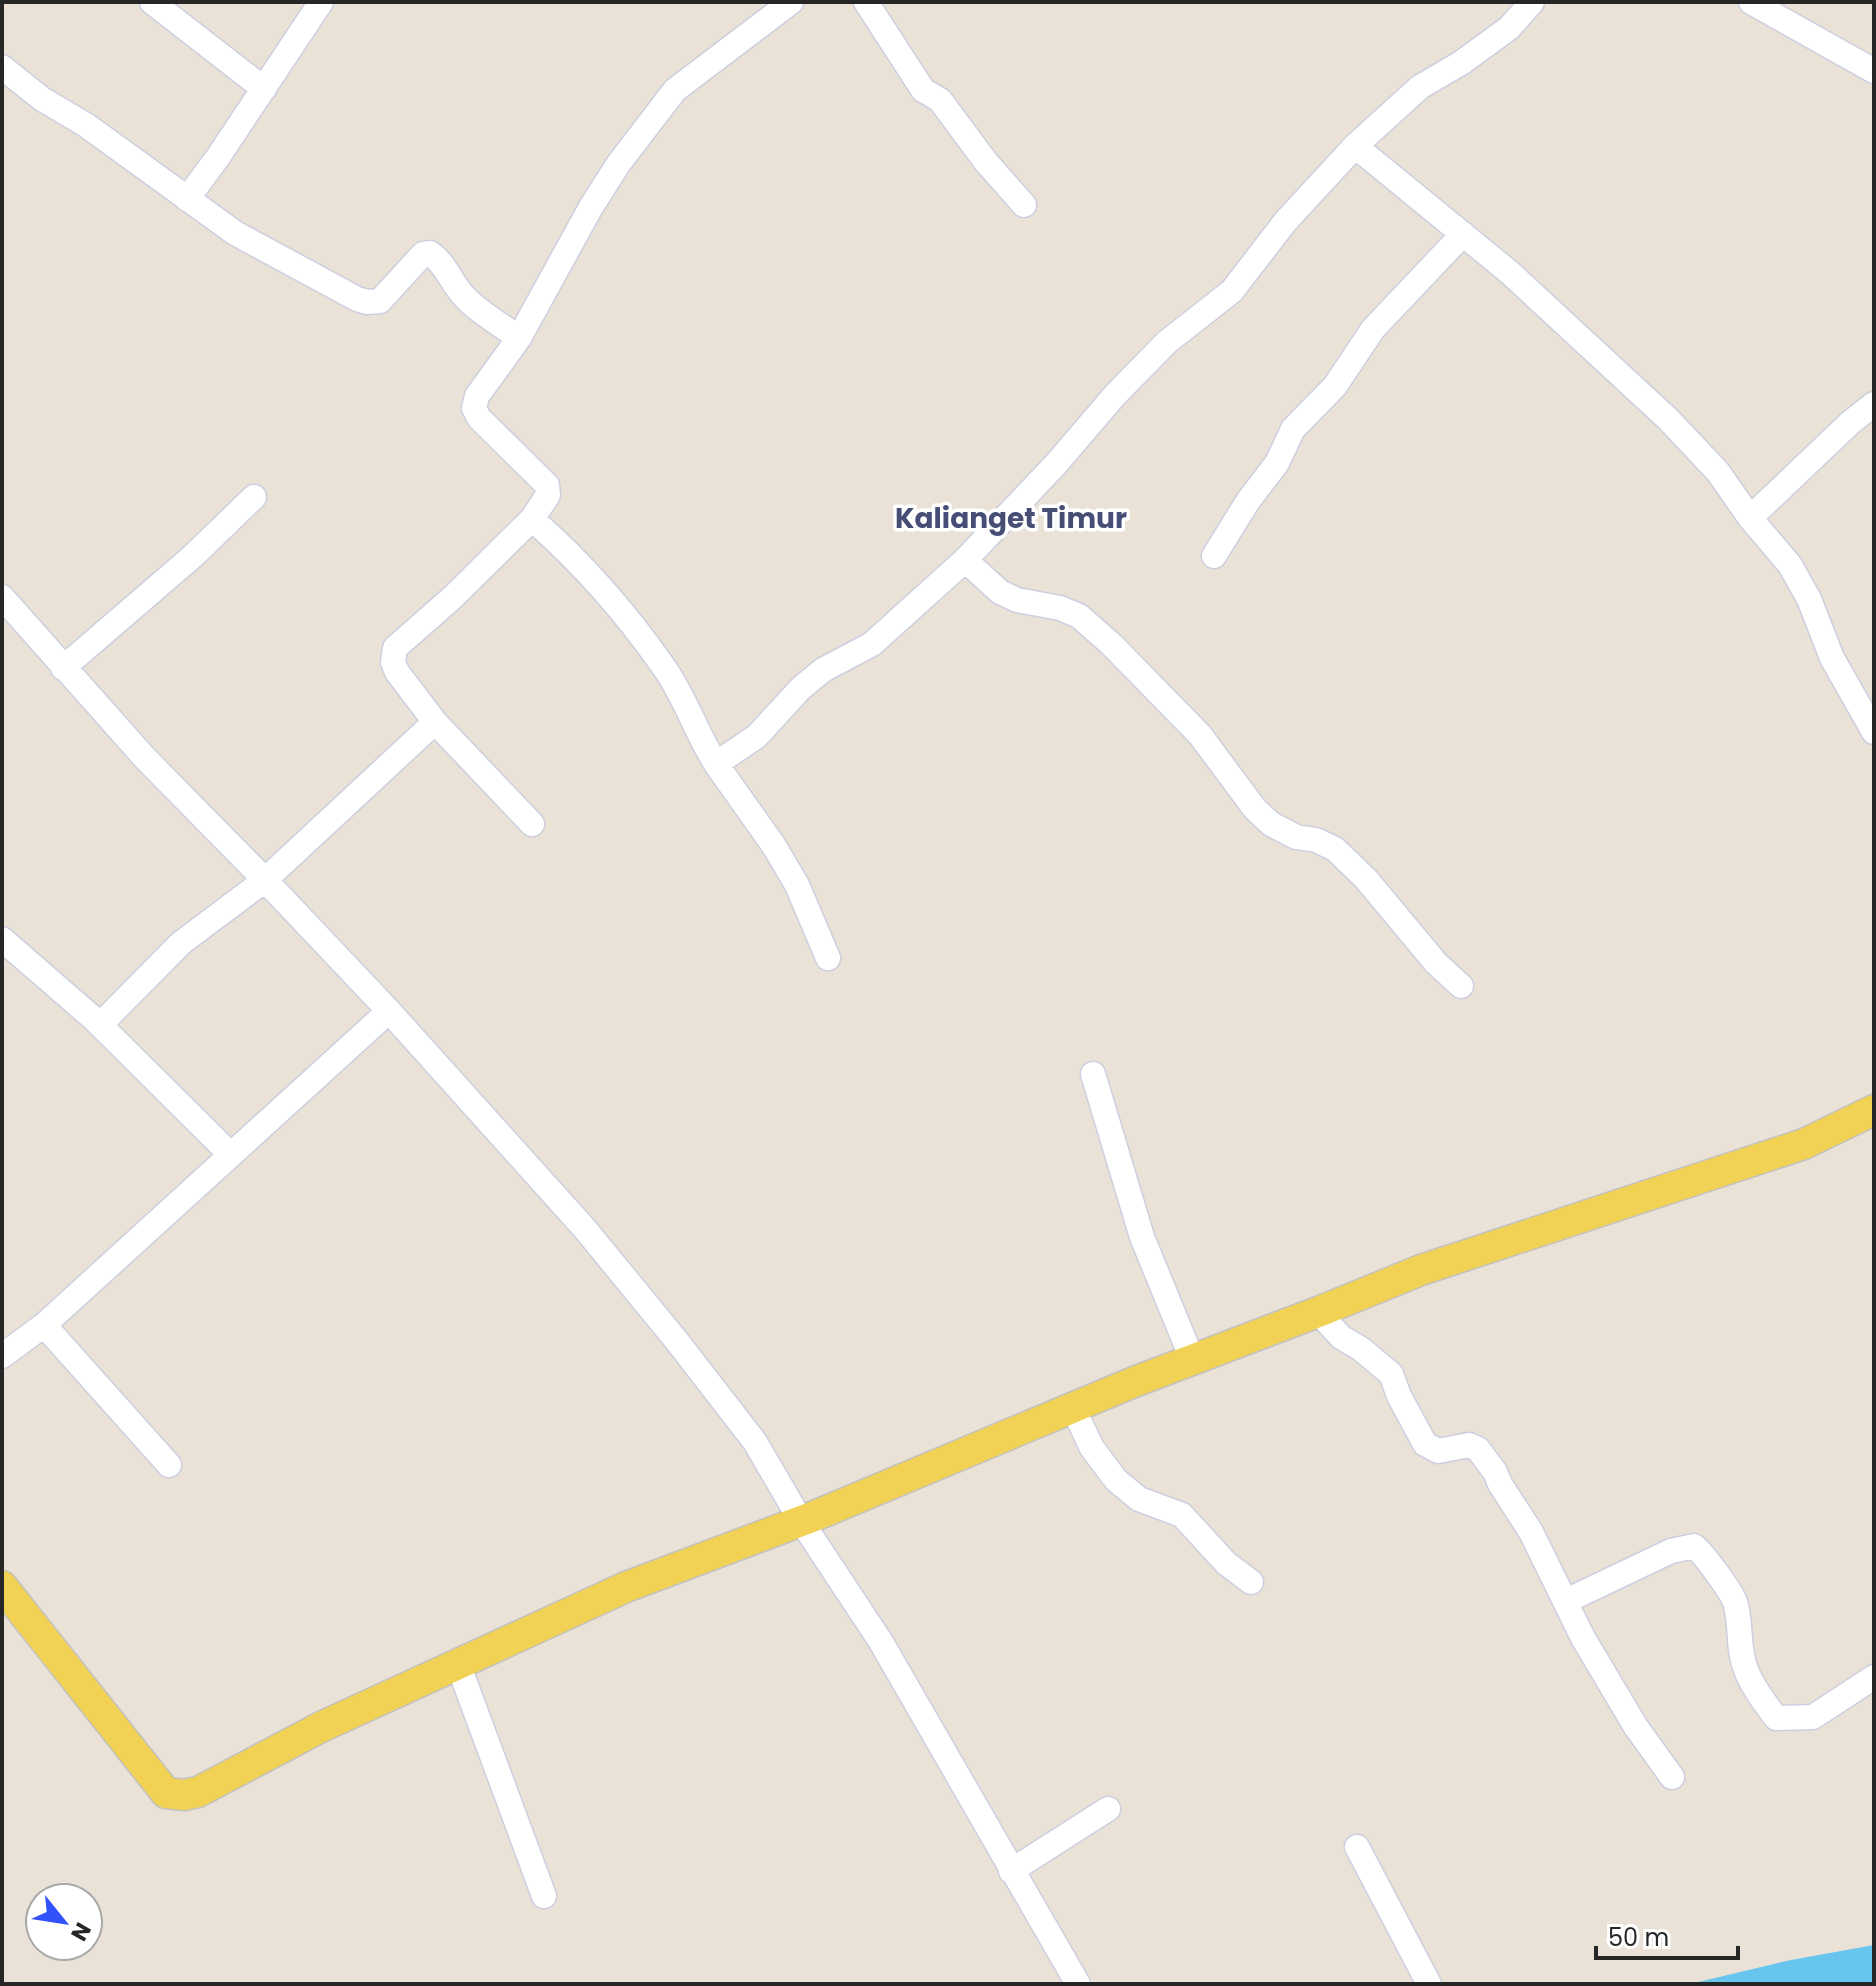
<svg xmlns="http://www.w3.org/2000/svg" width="1876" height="1986" viewBox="0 0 1876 1986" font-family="Poppins,sans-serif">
<rect width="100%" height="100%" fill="#eae2d7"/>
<path fill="#67c5ee" d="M 1874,1945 L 1874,1984 L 1690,1984 L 1791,1960 Z"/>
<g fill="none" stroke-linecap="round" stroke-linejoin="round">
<g stroke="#cdcfe0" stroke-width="27">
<path id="minor" d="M 152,2 L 264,89
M 866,2 L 923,90 L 940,100 L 986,162 L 1024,205
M 1751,2 L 1874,71
M 2,67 L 42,99 L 86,125 L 235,233 L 357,299 L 367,302 L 380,301 L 423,254 L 430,253 C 445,263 450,280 462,294 C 476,311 500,324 519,338
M 1355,146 L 1509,272 L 1668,419 L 1718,472 L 1750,518 L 1790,565 L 1809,599 L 1832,658 L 1874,732
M 187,199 L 218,157 L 321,2
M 1750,518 L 1851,422 L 1874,404
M 532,519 L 548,495 L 547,485 L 479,418 L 474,408 L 477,396 L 519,338 L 591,207 L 619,163 L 675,90 L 791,2
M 1214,556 L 1248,501 L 1277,463 L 1293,429 L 1335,386 L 1373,329 L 1463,234
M 965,560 L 1000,592 L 1017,600 L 1060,608 L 1079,616 L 1111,644 L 1200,735 L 1255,809 L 1271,824 L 1296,837 L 1316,840 L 1335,849 L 1366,879 L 1436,963 L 1461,986
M 2,597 L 144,757 L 265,880 L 389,1011 L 585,1229 L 676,1340 L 755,1442 L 801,1521 L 881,1642 L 1078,1984
M 63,668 L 193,556 L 254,497
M 716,764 L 774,846 L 797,885 L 828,958
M 532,824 L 435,722 L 397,672 L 393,662 L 395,648 L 453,597 L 532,519 C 581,562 626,613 663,666 C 685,696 696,733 716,764 L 757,736 L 801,688 L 823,670 L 872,644 L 965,560 L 1056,464 L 1115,395 L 1167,342 L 1232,291 L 1285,222 L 1355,146 L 1420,87 L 1461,63 L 1509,28 L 1532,2
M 2,939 L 94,1019 L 231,1155
M 100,1025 L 181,943 L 265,880 L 435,722
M 1093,1074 L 1142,1237 L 1192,1359
M 1318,1312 L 1341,1337 L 1361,1349 L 1391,1374 L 1399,1396 L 1425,1444 L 1438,1451 L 1469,1445 L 1478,1449 L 1495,1472 L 1500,1484 L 1531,1532 L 1583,1638 L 1636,1727 L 1672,1777
M 44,1325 L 169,1465
M 2,1356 L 44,1325 L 389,1011
M 1073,1408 L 1092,1448 L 1116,1480 L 1139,1499 L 1182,1515 L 1226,1563 L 1251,1582
M 1566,1601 L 1671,1551 L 1694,1546 C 1704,1554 1731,1591 1735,1602 C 1742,1624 1737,1648 1746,1670 C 1753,1688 1765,1703 1776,1718 L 1813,1717 L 1874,1677
M 458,1664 L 544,1896
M 1357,1847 L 1429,1984
M 1011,1871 L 1108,1809"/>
</g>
<g stroke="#c2c2c2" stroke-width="33">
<path id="major" d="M 2,1586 L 166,1793 L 184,1795 L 198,1792 L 321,1727 L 626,1587 L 812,1517 L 1134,1382 L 1318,1312 L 1421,1270 L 1804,1144 L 1874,1110"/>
</g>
<use href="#minor" stroke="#fff" stroke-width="24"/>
<use href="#major" stroke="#f1d255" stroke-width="30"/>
</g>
<g text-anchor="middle" stroke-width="7" stroke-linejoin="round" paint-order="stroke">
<g font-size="28" font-weight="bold" fill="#474e76" stroke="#fff">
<text x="1011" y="528">Kalianget Timur</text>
</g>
</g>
<rect width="1876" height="1986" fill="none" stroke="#262626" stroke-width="8"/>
<g transform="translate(64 1922) rotate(120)"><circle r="38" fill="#ffffff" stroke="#a8a8a8" stroke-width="2"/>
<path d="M0-6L14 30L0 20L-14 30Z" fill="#3351fa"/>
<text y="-12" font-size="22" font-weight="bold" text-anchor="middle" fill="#262626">N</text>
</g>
<path d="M1596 1946v12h142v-12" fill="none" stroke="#262626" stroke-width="4"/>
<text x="1608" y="1946" font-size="24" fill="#262626" stroke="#ffffff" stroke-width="6" paint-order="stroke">50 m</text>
</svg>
